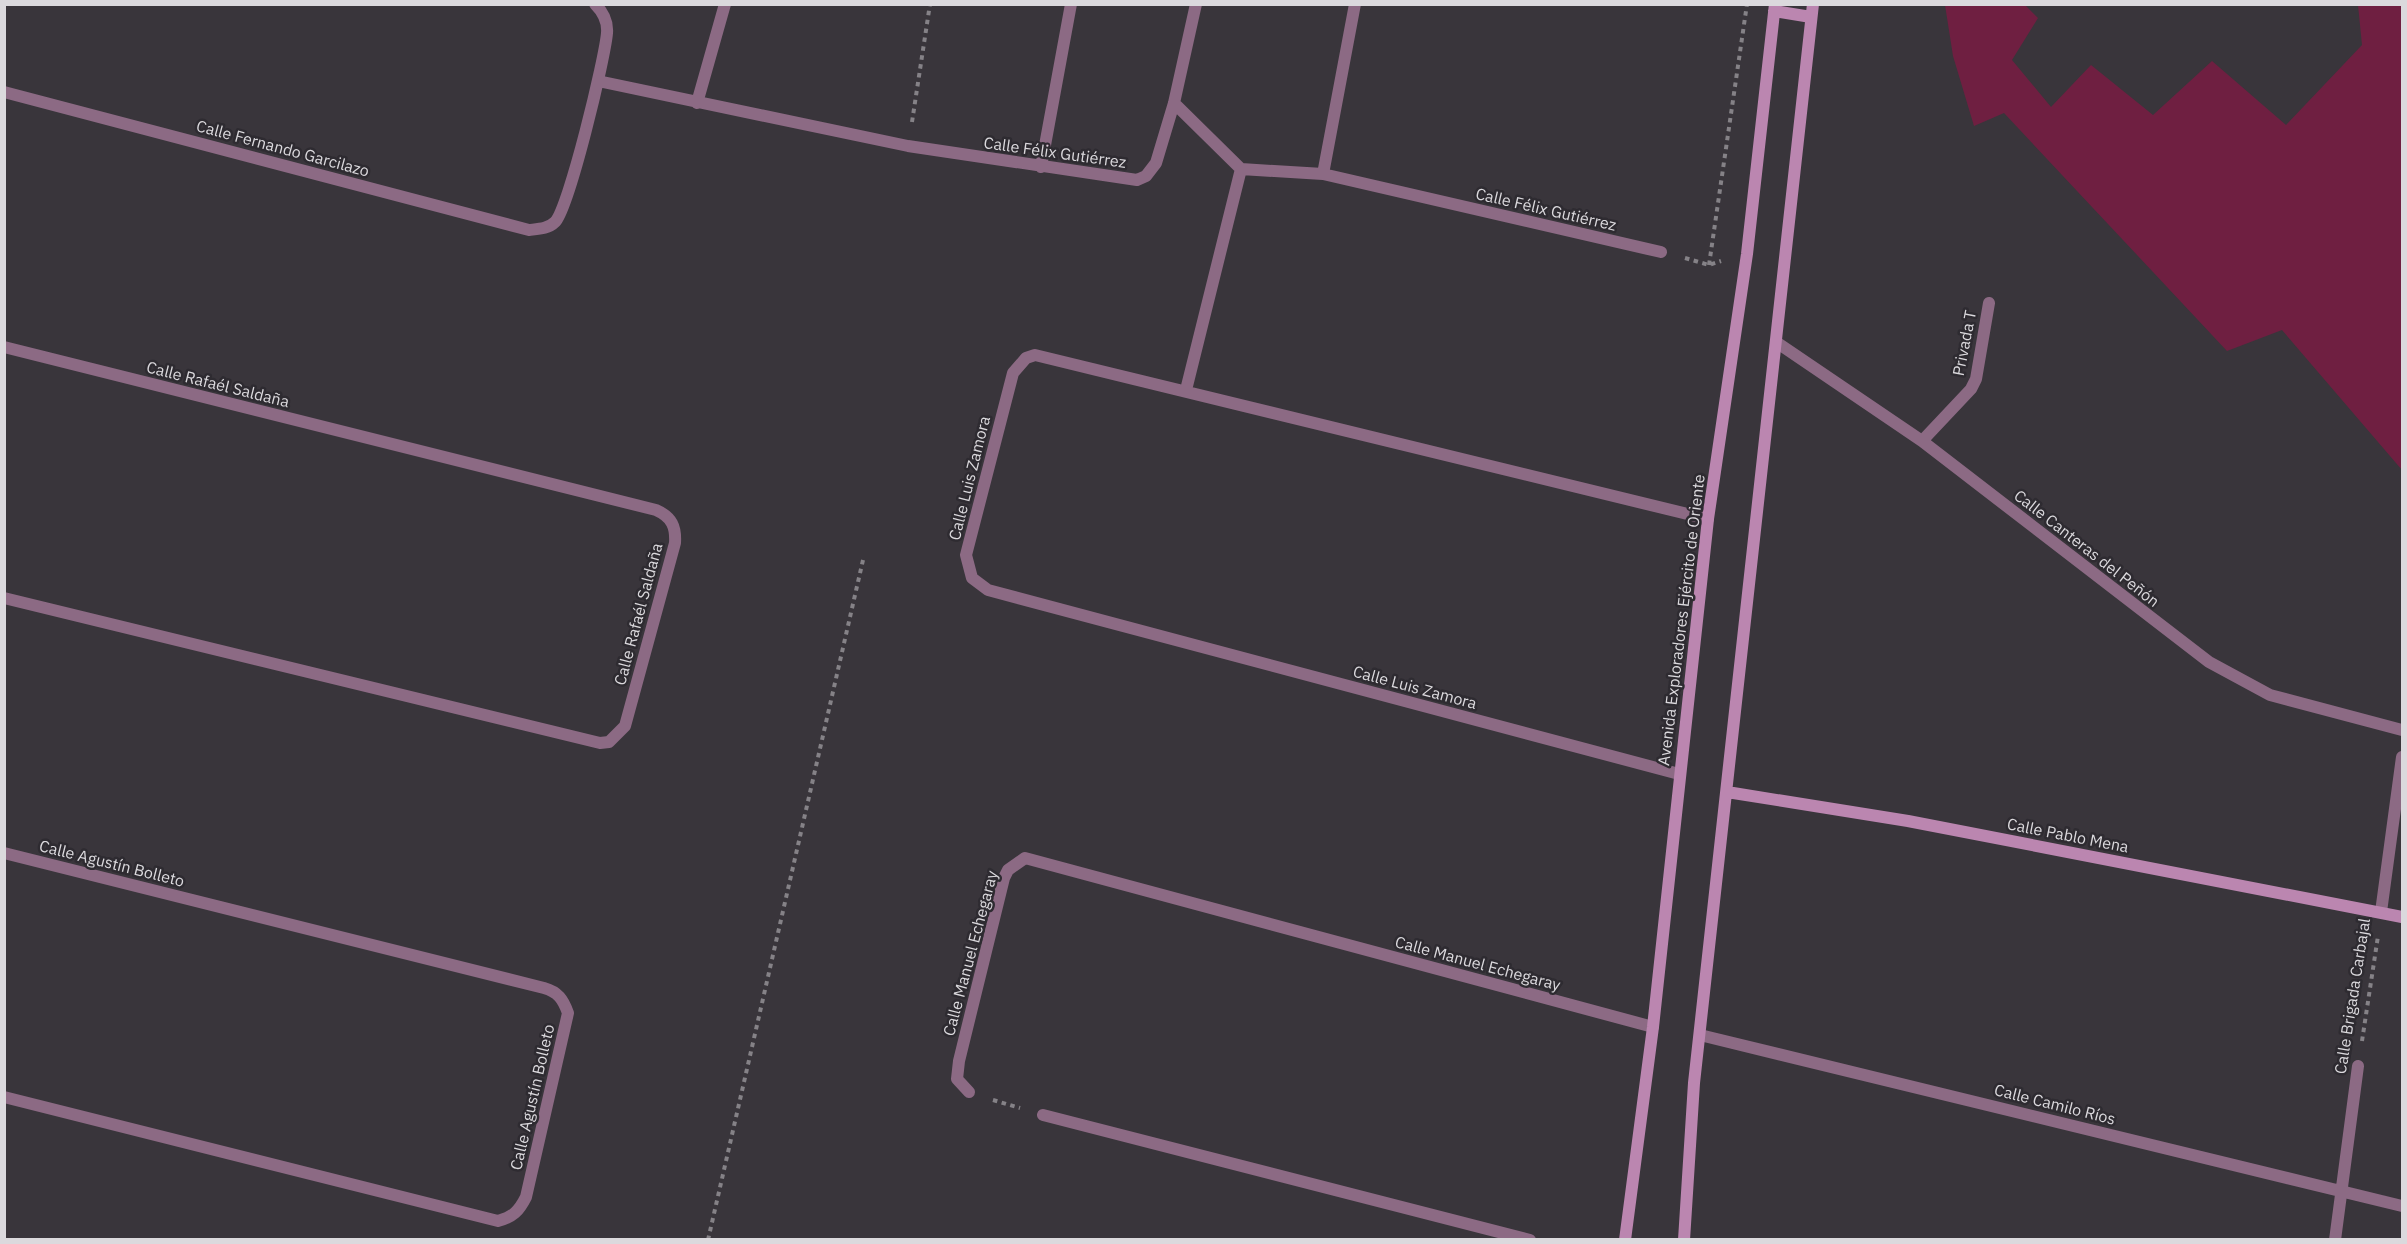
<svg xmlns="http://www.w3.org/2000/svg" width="2407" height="1244" viewBox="0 0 2407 1244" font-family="'IBM Plex Sans',sans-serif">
<rect width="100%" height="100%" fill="#39353b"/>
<path fill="#6f1f41" d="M 1945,5 L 2025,5 L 2038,18 L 2012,60 L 2051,107 L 2091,65 L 2153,115 L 2212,61 L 2286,125 L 2362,45 L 2358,5 L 2402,5 L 2402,470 L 2282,330 L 2227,351 L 2004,113 L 1974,126 L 1953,56 Z"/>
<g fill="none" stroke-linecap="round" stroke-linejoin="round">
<path stroke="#858287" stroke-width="4" stroke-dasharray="4.5 4.5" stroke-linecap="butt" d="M 912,122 L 930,4
M 1685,258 L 1709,265 L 1721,261
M 1709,265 L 1747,4
M 2362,1041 L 2378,936
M 993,1100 L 1020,1108
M 708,1240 L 863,560"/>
<path stroke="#8c6a84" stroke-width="12" d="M 598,81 L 908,146 L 1137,180 L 1146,176 L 1156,163 L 1174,103 L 1196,4
M 4,92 L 529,230 C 538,229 548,229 555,222 C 569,208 605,58 607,33 C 608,21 603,12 595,4
M 697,103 L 725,4
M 1174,103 L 1241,169 L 1323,174 L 1661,252
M 1041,167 L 1071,4
M 1323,174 L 1355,4
M 1776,342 L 1922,441 L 2209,662 L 2270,695 L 2402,730
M 4,347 L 656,510 C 672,517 676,527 675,543 L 625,726 L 609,742 L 600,743 L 4,598
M 1186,390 L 1241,169
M 1922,441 L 1971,389 L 1976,379 L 1989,303
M 1679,774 L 988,590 L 972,578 L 966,555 L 1013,373 L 1026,358 L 1035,355 L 1708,519
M 4,853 L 544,988 C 558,992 563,999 568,1013 L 526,1197 C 519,1211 513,1217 498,1221 L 4,1097
M 2381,912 L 2402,757
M 1700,1035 L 2402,1206
M 969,1092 L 957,1079 L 959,1061 L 1004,878 L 1008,870 L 1025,858 L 1653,1027
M 1043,1115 L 1530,1240
M 2335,1240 L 2358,1066"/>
<path stroke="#bb86b0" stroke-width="12" d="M 1774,11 L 1811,17
M 1727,792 L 1908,821 L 2402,917
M 1625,1240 L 1653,1027 L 1708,519 L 1747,254 L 1775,4
M 1684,1240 L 1694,1083 L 1813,4"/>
</g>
<g text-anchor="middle" stroke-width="5" stroke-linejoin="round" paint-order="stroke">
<g font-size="16" fill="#dbd9dd" stroke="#2e2b31">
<text transform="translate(283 148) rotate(15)" y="6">Calle Fernando Garcilazo</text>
<text transform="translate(1055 152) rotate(8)" y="6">Calle Félix Gutiérrez</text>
<text transform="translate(1546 209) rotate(13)" y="6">Calle Félix Gutiérrez</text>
<text transform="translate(1964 343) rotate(-79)" y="6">Privada T</text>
<text transform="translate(218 384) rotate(14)" y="6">Calle Rafaél Saldaña</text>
<text transform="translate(969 478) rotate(-76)" y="6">Calle Luis Zamora</text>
<text transform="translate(2087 548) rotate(38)" y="6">Calle Canteras del Peñón</text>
<text transform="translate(638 614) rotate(-75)" y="6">Calle Rafaél Saldaña</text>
<text transform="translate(1681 620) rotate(-83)" y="6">Avenida Exploradores Ejército de Oriente</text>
<text transform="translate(1415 687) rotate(15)" y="6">Calle Luis Zamora</text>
<text transform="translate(2068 835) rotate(11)" y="6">Calle Pablo Mena</text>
<text transform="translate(112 863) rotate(14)" y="6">Calle Agustín Bolleto</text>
<text transform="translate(970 953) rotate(-75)" y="6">Calle Manuel Echegaray</text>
<text transform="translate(1478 963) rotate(15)" y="6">Calle Manuel Echegaray</text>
<text transform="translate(2352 996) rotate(-81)" y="6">Calle Brigada Carbajal</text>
<text transform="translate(532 1097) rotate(-77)" y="6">Calle Agustín Bolleto</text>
<text transform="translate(2055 1104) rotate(14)" y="6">Calle Camilo Ríos</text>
</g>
</g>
<rect width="2407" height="1244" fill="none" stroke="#dbd9dd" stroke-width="12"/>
</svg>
